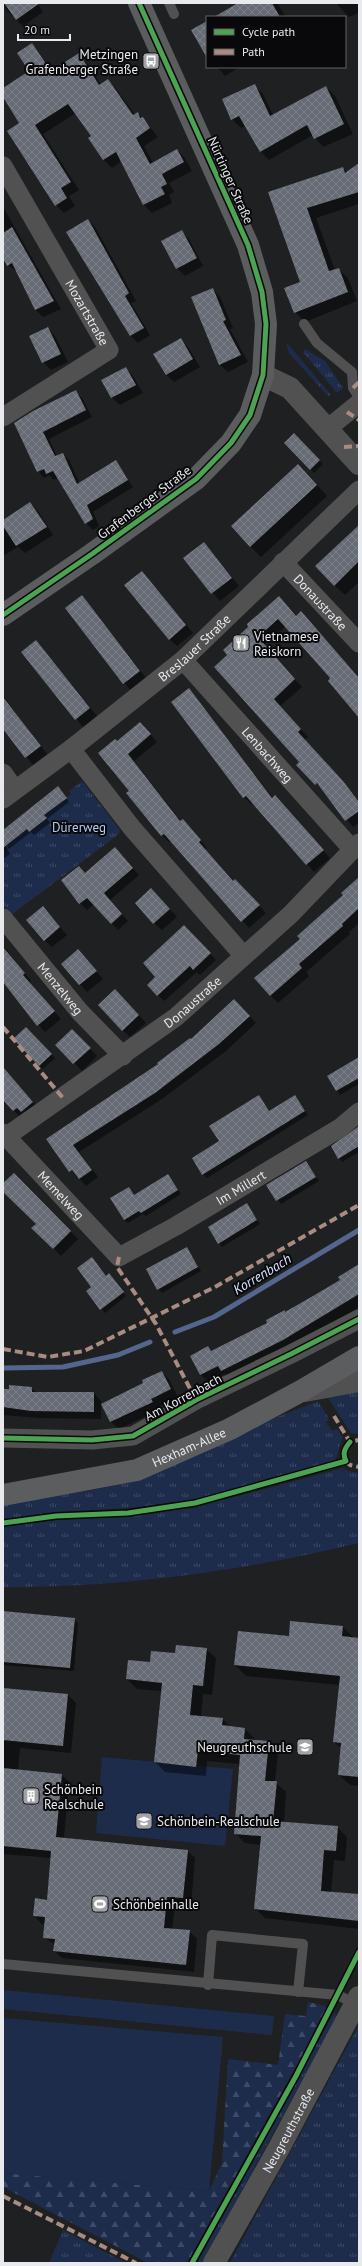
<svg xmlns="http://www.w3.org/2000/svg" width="362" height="2266" viewBox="0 0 362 2266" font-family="'PT Sans',sans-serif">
<defs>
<pattern id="grass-tufts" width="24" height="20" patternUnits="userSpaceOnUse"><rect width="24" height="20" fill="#1e2c4c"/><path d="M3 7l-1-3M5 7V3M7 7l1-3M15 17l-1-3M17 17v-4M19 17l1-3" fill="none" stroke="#3f4b66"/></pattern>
<pattern id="forest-firs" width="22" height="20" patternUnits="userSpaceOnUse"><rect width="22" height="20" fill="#1e2c4c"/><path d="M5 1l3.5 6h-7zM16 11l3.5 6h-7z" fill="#3f4b66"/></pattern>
<pattern id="building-cross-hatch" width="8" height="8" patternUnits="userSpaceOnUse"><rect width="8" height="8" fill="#666b75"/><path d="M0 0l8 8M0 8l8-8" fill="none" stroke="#7c8089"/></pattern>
</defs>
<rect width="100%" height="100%" fill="#1f2022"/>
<path fill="url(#grass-tufts)" d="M 286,342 L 331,395 L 328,396 L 289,353 Z
M 305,349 L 325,361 L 343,388 L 337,393 L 303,352 Z
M 82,781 L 120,830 L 119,834 L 11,915 L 3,904 L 3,853 L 7,850 L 5,847 L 27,829 L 29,832 L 47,819 L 44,815 L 71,794 L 69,791 Z
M 359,1387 L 359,1434 L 351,1433 L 327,1396 Z
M 318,1401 L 329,1419 L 326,1422 L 332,1431 L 337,1429 L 343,1438 C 338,1446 339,1456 333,1462 L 195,1500 L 128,1508 L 56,1512 L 3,1520 L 3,1504 L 98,1489 L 143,1479 L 257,1425 Z
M 343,1468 L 348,1471 L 359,1473 L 359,1543 C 243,1571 122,1588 3,1587 L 3,1527 L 56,1520 L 194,1508 Z
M 335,2011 L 336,2019 L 202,2263 L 197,2263 Z
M 359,2025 L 359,2263 L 230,2263 Z
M 63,2230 L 126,2263 L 49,2263 Z"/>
<path fill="url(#forest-firs)" d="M 308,2002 L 329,2007 L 187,2263 L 148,2263 L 3,2187 L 3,2173 L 209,2191 L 222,2163 L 228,2059 L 278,2065 L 285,2014 L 306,2016 Z"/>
<path fill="#1e2c4c" d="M 102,1757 L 233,1769 L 225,1846 L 96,1833 Z
M 3,1990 L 274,2016 L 272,2035 L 3,2009 Z
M 3,2018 L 223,2037 L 209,2191 L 3,2173 Z"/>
<path fill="#0007" d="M 3,3 L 37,3 L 43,12 L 23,26 L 7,11 Z
M 240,3 L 277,3 L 286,17 L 216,17 Z
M 336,3 L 359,3 L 359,13 L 349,17 Z
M 32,44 L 53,71 L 78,55 L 87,63 L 101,85 L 108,80 L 116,89 L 135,115 L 138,113 L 158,137 L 144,146 L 153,163 L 177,150 L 185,158 L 192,171 L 169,183 L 174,192 L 169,195 L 172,203 L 152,213 L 144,205 L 122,161 L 112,168 L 104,160 L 89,138 L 92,136 L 76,113 L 43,134 L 79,190 L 69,196 L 75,206 L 64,213 L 56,205 L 21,123 L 3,95 L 3,89 L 31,71 Z
M 217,67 L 240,67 L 225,76 Z
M 254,85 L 263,94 L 273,115 L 326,87 L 335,96 L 353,134 L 323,147 L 313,135 L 269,160 L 260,151 L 246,126 L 241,128 L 232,119 Z
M 359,164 L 359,204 L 316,218 L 335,270 L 338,269 L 348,278 L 357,301 L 305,322 L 295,312 L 301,282 L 269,192 L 343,168 L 347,172 Z
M 3,207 L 61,309 L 43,317 L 36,310 L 17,272 L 8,265 L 3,256 Z
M 88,220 L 95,227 L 136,301 L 131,303 L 150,335 L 138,343 L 131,336 L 68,232 Z
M 181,231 L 189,239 L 203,266 L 185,276 L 177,268 Z
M 213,289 L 220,297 L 233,328 L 230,329 L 248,362 L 228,372 L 220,365 L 193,298 Z
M 48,328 L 55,336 L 68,362 L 51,370 L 43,362 Z
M 180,339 L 188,347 L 200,367 L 174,382 L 166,375 L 155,354 Z
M 126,368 L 133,376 L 143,393 L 120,405 L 112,398 L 103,380 Z
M 76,392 L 82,398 L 92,417 L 49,439 L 57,456 L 62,454 L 69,460 L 80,484 L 116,462 L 133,487 L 93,512 L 99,526 L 93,530 L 86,523 L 58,478 L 54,480 L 49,475 L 44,478 L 38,471 L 15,423 Z
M 294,434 L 323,464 L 314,473 L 285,443 Z
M 309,476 L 327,496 L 261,557 L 250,546 Z
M 30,503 L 38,511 L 53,535 L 25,553 L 18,547 L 3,556 L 3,521 Z
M 359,526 L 359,582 L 345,595 L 334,585 Z
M 204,543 L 239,586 L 220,601 L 185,558 Z
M 149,580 L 193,633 L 177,646 L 169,639 Z
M 82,596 L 147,679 L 131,691 L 66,608 Z
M 286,605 L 359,679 L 359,715 L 331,679 L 286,626 L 264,645 L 302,687 L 280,706 L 308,737 L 304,740 L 359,801 L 359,823 L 353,827 L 324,791 L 298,765 L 301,762 L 215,667 Z
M 36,641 L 97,716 L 83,727 L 22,652 Z
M 189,689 L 273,798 L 282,804 L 330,858 L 314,872 L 253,803 L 252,805 L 244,797 Z
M 3,696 L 47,754 L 33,765 L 3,728 Z
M 147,730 L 157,742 L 134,761 L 181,821 L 189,827 L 207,848 L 205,850 L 234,882 L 242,887 L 266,913 L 249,928 L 171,840 L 169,842 L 162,835 L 131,791 L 117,742 Z
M 61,791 L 69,802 L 47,819 L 50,823 L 34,835 L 31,832 L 9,849 L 6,846 L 10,854 L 3,859 L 3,831 Z
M 122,855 L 139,875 L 110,900 L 128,921 L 118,930 L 94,904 L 87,910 L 80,903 L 86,874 Z
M 359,878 L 359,923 L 349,932 L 350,934 L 306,972 L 309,976 L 278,1003 L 270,995 L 301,939 Z
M 159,897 L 177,917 L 162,930 L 154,923 Z
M 43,908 L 67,935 L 52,947 L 44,940 Z
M 184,926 L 216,960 L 200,975 L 197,972 L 164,1001 L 148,985 L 157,977 Z
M 3,945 L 31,981 L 29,983 L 61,1019 L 45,1032 L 20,1005 L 22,1003 L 3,979 Z
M 78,950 L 103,979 L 87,992 L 62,964 Z
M 123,998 L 146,1023 L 130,1037 L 122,1030 Z
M 241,1007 L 256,1023 L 226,1051 L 162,1099 L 79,1152 L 98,1177 L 86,1186 L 78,1177 L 77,1178 L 48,1139 L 160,1065 L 191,1040 Z
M 26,1028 L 55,1058 L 43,1069 L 15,1039 Z
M 80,1037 L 97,1056 L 82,1071 L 57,1045 Z
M 359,1059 L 359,1084 L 340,1095 L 328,1076 Z
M 3,1068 L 40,1110 L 21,1118 L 3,1099 Z
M 259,1096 L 270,1112 L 295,1096 L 308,1115 L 207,1178 L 203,1174 L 220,1141 Z
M 359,1128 L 359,1152 L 342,1162 L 339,1158 Z
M 306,1162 L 319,1181 L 281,1204 L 268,1185 Z
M 14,1174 L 78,1239 L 61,1256 L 33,1228 L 37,1224 L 3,1190 L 3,1185 Z
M 168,1176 L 181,1194 L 146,1216 L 143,1214 L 128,1223 L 124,1220 L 129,1188 L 135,1196 Z
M 247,1205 L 260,1224 L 222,1247 L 219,1243 Z
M 187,1248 L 201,1271 L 162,1293 L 158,1289 Z
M 95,1261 L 107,1277 L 113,1278 L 126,1296 L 105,1313 L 87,1291 L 93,1287 Z
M 359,1271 L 359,1307 L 291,1347 L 229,1378 L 225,1374 L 208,1382 L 201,1375 L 191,1356 L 208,1348 L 212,1351 L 269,1323 L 285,1311 L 286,1313 Z
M 162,1372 L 169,1379 L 178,1397 L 158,1407 L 159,1410 L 119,1429 L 111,1422 L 103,1404 L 145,1384 Z
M 31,1388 L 37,1393 L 94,1393 L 101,1401 L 101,1419 L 39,1418 L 3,1415 L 3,1390 Z
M 3,1612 L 74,1619 L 78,1623 L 74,1671 L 3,1665 Z
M 343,1627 L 354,1638 L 359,1639 L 359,1790 L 359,1786 L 350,1785 L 339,1775 L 342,1749 L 334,1742 L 340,1685 L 246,1676 L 235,1665 L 290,1637 Z
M 206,1649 L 216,1658 L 212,1695 L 203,1694 L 201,1717 L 223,1719 L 230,1727 L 245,1729 L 255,1739 L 255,1741 L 268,1742 L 278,1752 L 275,1782 L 286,1792 L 284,1823 L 337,1827 L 347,1837 L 345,1861 L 334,1860 L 331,1893 L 359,1895 L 359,1929 L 265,1918 L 255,1908 L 261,1845 L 245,1843 L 235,1833 L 240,1764 L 207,1761 L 206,1776 L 165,1772 L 155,1762 L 162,1691 L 137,1689 L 127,1679 L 151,1663 L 176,1655 Z
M 3,1689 L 68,1695 L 76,1703 L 71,1753 L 20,1748 L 18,1770 L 61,1774 L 69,1782 L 64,1838 L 188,1851 L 195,1858 L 191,1906 L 175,1904 L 172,1930 L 189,1931 L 197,1939 L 194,1972 L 62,1958 L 54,1951 L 55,1945 L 44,1937 L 45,1924 L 42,1924 L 34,1916 L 48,1901 L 52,1858 L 3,1854 Z"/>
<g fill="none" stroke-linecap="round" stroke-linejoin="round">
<path stroke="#54668d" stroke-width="5" d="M 175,1332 L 214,1317 L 359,1230
M 3,1368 L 63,1367 L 118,1355 L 150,1342"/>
</g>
<path fill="url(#building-cross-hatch)" d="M 4,3 L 40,3 L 16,20 Z
M 238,3 L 272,3 L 280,17 L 214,17 Z
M 207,21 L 207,58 L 191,30 Z
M 32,43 L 51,71 L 79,53 L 99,85 L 108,79 L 133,115 L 138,112 L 140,118 L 143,117 L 150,128 L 136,138 L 150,164 L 177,149 L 184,162 L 162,174 L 167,184 L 161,187 L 165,194 L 143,205 L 116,152 L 103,160 L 88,138 L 91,136 L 68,104 L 35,125 L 71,182 L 61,188 L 67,198 L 55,206 L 7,131 L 19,123 L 3,97 L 3,88 L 29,71 L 17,53 Z
M 255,84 L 270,116 L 326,86 L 344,124 L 314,139 L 307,125 L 260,152 L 239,116 L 231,120 L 222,99 Z
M 359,163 L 359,192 L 307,208 L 329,271 L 339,268 L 348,292 L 294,313 L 284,288 L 300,282 L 268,192 L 343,167 L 345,173 Z
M 88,219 L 129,293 L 125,296 L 144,328 L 130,336 L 66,232 Z
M 12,227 L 54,301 L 35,310 L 12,263 L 7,266 L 3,258 L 3,233 Z
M 182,230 L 197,258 L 176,269 L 161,241 Z
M 213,288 L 226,320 L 223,321 L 241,355 L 219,365 L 191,297 Z
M 48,327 L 61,354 L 42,363 L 29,336 Z
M 181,338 L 193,359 L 166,375 L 153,354 Z
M 126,367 L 136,385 L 111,398 L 101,380 Z
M 76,390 L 86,410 L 43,432 L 55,456 L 63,453 L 77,484 L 116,460 L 128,480 L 87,505 L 93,519 L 85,524 L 53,471 L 46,474 L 44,469 L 37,472 L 14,423 L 33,411 Z
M 294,433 L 320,460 L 310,470 L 284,443 Z
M 298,464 L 317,485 L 250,547 L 231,526 Z
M 30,502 L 47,527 L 16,546 L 3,526 L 3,520 Z
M 359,525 L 359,561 L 334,586 L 315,566 Z
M 204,542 L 232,578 L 211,594 L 183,558 Z
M 142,571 L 186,625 L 169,640 L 124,585 Z
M 82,595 L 140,671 L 123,684 L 65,608 Z
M 279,596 L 296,616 L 301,611 L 359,678 L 359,718 L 328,681 L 330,678 L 278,619 L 258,637 L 295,679 L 274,699 L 301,729 L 298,732 L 343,781 L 359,802 L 359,811 L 345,821 L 317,783 L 315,785 L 296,765 L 299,762 L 214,667 L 227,655 L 223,650 L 248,627 L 247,624 Z
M 36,640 L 90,708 L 75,720 L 21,652 Z
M 189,688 L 272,798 L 275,795 L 324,850 L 306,865 L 246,796 L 243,798 L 171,702 Z
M 3,697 L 41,746 L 25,758 L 3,729 Z
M 140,722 L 151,734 L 128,754 L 180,821 L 183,819 L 201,840 L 199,842 L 233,881 L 235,879 L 260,905 L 241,922 L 164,834 L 161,836 L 126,793 L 129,791 L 98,753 L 115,739 L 117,741 Z
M 58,786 L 67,798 L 44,815 L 47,818 L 29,832 L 27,829 L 3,848 L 3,830 Z
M 115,847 L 133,868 L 104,893 L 122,914 L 111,924 L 87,898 L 79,904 L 61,880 L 79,866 L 85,873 Z
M 359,877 L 359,908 L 342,924 L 343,926 L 299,964 L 302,968 L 270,996 L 254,978 L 300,939 L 297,936 L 343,895 L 341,893 Z
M 151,888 L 170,909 L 153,924 L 135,903 Z
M 43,906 L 60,927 L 44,941 L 26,920 Z
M 184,925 L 211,953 L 193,970 L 190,966 L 157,996 L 147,985 L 155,977 L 143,963 Z
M 3,947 L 25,973 L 23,975 L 55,1011 L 37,1026 L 3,982 Z
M 78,949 L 97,971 L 79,985 L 61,964 Z
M 115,989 L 139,1015 L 122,1031 L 98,1005 Z
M 234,999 L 250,1016 L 219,1044 L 155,1093 L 73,1145 L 92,1170 L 79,1179 L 72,1170 L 69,1172 L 46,1139 L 158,1064 L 157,1063 L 190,1038 L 191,1039 Z
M 26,1027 L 52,1054 L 39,1066 L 13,1039 Z
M 72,1029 L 91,1048 L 73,1064 L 55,1045 Z
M 359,1057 L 359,1078 L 336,1091 L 327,1076 Z
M 3,1067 L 33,1102 L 21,1112 L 17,1108 L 13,1111 L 3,1100 Z
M 259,1095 L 269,1111 L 295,1095 L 305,1111 L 202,1175 L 192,1158 L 219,1141 L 209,1126 Z
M 359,1126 L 359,1146 L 338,1159 L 331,1146 Z
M 306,1161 L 316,1177 L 276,1201 L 266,1185 Z
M 14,1173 L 71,1231 L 53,1249 L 31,1228 L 36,1224 L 3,1192 L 3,1183 Z
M 168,1174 L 178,1190 L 141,1213 L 139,1211 L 124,1220 L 110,1198 L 129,1187 L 134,1195 Z
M 247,1203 L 257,1220 L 218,1244 L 208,1227 Z
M 187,1247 L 198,1267 L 157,1290 L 146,1269 Z
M 92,1257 L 106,1276 L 109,1273 L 124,1292 L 100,1310 L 86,1291 L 91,1287 L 77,1268 Z
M 359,1264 L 359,1294 L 283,1340 L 221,1371 L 218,1366 L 200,1375 L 190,1356 L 208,1346 L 211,1351 L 267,1323 L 266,1320 L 285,1310 L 285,1312 L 313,1296 L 340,1280 L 338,1277 Z
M 162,1371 L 171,1389 L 151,1399 L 153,1402 L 110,1422 L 101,1404 L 143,1383 L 142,1380 Z
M 9,1385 L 32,1387 L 32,1392 L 94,1392 L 94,1412 L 31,1411 L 3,1407 L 3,1389 L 9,1389 Z
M 3,1611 L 75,1618 L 70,1668 L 3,1662 Z
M 290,1621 L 343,1626 L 342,1636 L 359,1638 L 359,1777 L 338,1775 L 341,1743 L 333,1742 L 340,1676 L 234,1665 L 238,1631 L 289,1636 Z
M 176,1645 L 207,1648 L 203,1686 L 193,1685 L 190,1715 L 223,1718 L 222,1725 L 245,1728 L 244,1739 L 269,1741 L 265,1781 L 277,1781 L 273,1821 L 338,1826 L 336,1851 L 324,1850 L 321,1891 L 359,1894 L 359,1921 L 254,1909 L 261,1836 L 234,1834 L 240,1755 L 198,1751 L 196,1767 L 154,1762 L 162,1683 L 126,1679 L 128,1660 L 150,1662 L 151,1651 L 175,1653 Z
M 3,1688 L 68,1694 L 63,1746 L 3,1740 Z
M 3,1768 L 62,1774 L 56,1837 L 188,1850 L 183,1898 L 167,1897 L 164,1928 L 190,1930 L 186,1965 L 53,1951 L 55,1939 L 43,1938 L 45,1917 L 33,1916 L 35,1898 L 47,1900 L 51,1851 L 3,1846 Z"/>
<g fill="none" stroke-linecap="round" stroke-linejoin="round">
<path stroke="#515152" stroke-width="10" d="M 169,3 L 174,14
M 304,324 L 317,343 L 352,372 L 353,388 L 359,397
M 3,1964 L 338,1995 L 355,2004
M 208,1985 L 212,1935 L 303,1944 L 298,1992"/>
<g stroke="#515152" stroke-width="19">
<path id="s1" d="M 3,166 L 109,350 L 3,417"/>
<path d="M 327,429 L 359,403"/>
<path id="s2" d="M 283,562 L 359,643"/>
<path id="s3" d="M 183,660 L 353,850"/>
<path d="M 71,749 L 132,828 L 243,955"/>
<path d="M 3,773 L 15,790"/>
<path id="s4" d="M 3,799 L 71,749 L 183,660 L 359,490"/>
<path id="s5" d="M 3,918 L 80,1012 L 123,1056"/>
<path id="s6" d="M 3,1133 L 119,1257 L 176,1226 L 340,1128 L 359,1112"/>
<path id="s7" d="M 7,1136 L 176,1017 L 291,914 L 359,843"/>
<path d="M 3,1438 L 92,1440 L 133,1436 L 196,1400 L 291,1354 L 359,1319"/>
</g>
<g stroke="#515152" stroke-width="22">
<path d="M 263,375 L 290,388 L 359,464"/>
<path d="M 305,1391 L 359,1381"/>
<path id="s8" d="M 214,2263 L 279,2148 L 359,1997"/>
</g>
<path stroke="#5c5d5e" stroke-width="22" id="s9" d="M 3,1495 L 137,1470 L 230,1429 L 301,1391 L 359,1357"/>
<path stroke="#5a5c5d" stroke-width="22" d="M 3,615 L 92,554 L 196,479 L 231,443 L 250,415 L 263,375 L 266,324 L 262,292 L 248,245 L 139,3"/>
<path stroke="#a88b81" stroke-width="4" stroke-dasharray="8 4" stroke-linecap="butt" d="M 353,388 L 359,382
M 347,412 L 359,420
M 344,447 L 359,446
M 3,1027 L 63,1098
M 119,1257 L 117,1267 L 156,1324 L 196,1400
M 3,1349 L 48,1357 L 84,1351 L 215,1287 L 359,1205
M 334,1416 L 350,1442 L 359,1440
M 346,1461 L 350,1465 L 359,1467
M 3,2196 L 136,2263"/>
<g stroke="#09090b" stroke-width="8">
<path id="cycleway" d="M 3,615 L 92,554 L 196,479 L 231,443 L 250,415 L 263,375 L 266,324 L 262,292 L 248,245 L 139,3
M 3,1438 L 92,1440 L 133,1436 L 196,1400 L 291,1354 L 359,1319
M 3,1523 L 56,1516 L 128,1513 L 195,1503 L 346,1461 C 342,1453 345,1448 350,1442
M 192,2263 L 296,2076 L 359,1952"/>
</g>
<use href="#cycleway" stroke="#4ca352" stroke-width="5"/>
</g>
<defs>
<g id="bus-square" transform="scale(0.9)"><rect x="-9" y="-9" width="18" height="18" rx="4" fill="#a2a3a6" stroke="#09090b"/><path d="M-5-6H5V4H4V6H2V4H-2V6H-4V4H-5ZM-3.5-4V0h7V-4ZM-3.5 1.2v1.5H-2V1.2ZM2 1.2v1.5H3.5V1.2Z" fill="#fff"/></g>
<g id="restaurant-square" transform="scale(0.9)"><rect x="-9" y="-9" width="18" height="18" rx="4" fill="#a2a3a6" stroke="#09090b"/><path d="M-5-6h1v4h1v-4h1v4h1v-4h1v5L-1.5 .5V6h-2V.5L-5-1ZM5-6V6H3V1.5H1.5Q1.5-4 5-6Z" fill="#fff"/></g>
<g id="school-square" transform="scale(0.9)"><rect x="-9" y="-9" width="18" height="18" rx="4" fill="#a2a3a6" stroke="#09090b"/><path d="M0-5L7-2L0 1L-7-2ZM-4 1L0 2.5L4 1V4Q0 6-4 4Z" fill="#fff"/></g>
<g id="building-square" transform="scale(0.9)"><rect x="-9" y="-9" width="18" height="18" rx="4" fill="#a2a3a6" stroke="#09090b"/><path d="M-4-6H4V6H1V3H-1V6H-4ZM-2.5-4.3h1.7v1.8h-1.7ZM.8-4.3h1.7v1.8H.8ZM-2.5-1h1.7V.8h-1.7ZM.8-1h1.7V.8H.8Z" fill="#fff"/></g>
<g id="stadium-square" transform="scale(0.9)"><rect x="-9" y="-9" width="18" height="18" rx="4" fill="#a2a3a6" stroke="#09090b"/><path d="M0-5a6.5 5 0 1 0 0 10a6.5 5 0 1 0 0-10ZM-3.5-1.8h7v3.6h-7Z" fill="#fff"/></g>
</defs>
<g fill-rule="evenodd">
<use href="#bus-square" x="151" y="61"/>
<use href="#restaurant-square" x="241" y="643"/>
<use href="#school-square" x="305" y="1747"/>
<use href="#building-square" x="31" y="1796"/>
<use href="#school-square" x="144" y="1821"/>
<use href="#stadium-square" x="100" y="1904"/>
</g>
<g text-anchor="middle" stroke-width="4" stroke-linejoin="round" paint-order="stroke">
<g font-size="13" fill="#e9eaed" stroke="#09090b" text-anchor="start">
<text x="138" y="59" text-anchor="end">Metzingen<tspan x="138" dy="15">Grafenberger Straße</tspan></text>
<text x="254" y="641">Vietnamese<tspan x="254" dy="15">Reiskorn</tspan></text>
<text x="292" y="1752" text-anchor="end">Neugreuthschule</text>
<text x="44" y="1794">Schönbein<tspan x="44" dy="15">Realschule</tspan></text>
<text x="157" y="1826">Schönbein-Realschule</text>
<text x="113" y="1909">Schönbeinhalle</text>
</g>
<g font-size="13" fill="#e9eaed" stroke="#09090b">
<text transform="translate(231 180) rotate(66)" y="5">Nürtinger Straße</text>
<text dy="5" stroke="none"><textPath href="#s1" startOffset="169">Mozartstraße</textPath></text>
<text transform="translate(144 502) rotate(-37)" y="5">Grafenberger Straße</text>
<text dy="5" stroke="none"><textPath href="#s2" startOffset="55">Donaustraße</textPath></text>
<text dy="5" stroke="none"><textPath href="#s4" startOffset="244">Breslauer Straße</textPath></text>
<text dy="5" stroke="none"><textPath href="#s3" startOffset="127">Lenbachweg</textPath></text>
<text dy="5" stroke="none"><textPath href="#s5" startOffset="91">Menzelweg</textPath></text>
<text dy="5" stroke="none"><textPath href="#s7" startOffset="229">Donaustraße</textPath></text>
<text dy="5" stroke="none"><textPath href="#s6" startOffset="310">Im Millert</textPath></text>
<text dy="5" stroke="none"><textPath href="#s6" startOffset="85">Memelweg</textPath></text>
<text transform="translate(183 1397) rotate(-28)" y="5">Am Korrenbach</text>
<text dy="5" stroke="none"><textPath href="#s9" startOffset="193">Hexham-Allee</textPath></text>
<text dy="5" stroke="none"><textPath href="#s8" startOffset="152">Neugreuthstraße</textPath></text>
</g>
<g font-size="13" fill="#b6cbf3" stroke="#09090b">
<text x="79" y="832">Dürerweg</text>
</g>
<g font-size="14" font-style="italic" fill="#d5e3ff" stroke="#09090b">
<text transform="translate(262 1274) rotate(-31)" y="5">Korrenbach</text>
</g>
</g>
<rect width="362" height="2266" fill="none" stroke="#e9eaed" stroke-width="8"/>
<rect x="206" y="16" width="140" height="52" fill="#09090b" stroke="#636365"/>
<rect x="214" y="29" width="20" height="6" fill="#4ca352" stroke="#636365"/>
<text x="242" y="36" font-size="12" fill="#e9eaed">Cycle path</text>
<rect x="214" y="49" width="20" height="6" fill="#a88b81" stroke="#636365"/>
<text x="242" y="56" font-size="12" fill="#e9eaed">Path</text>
<path d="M18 34v6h52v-6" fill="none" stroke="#e9eaed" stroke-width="2"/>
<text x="24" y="34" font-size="12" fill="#e9eaed" stroke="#09090b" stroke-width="3" paint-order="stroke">20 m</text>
</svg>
